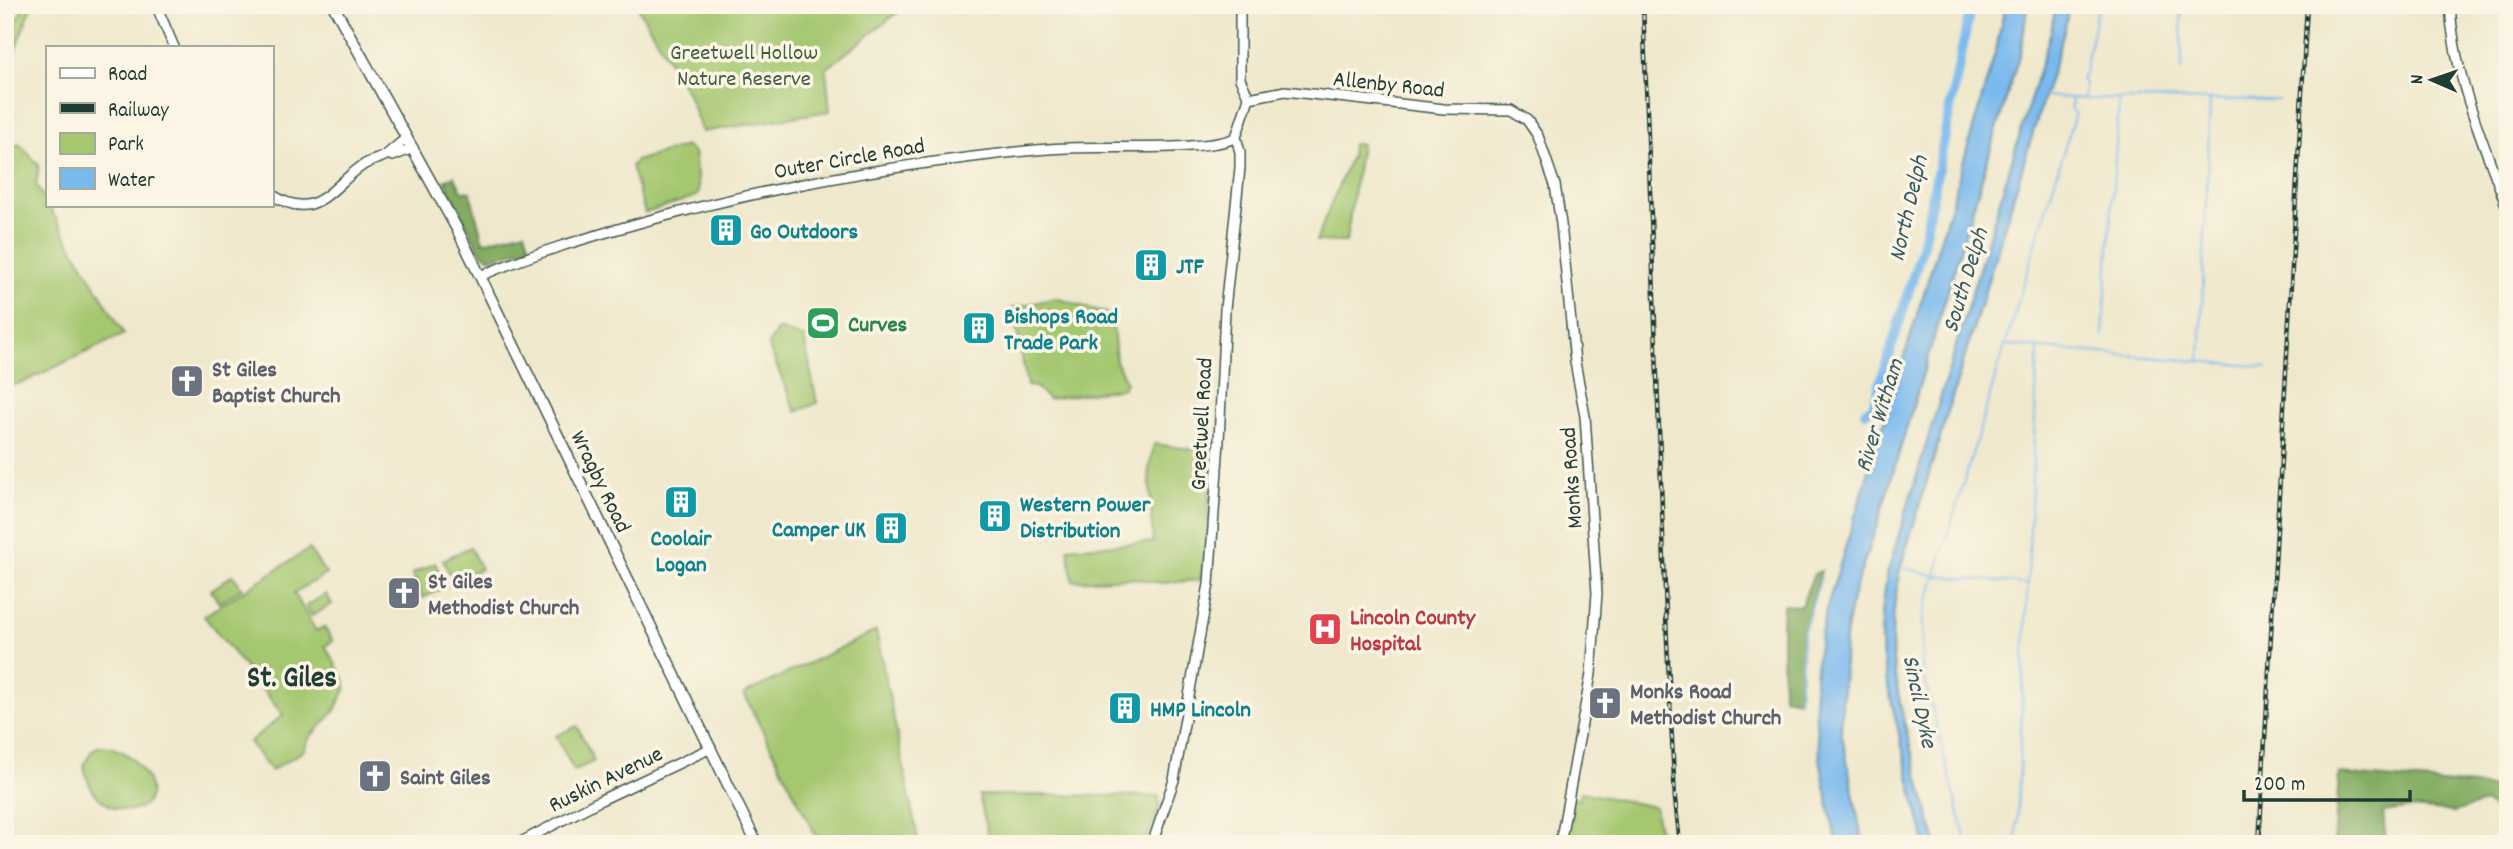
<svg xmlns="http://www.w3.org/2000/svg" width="2513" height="849" viewBox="0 0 2513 849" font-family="Dekko,sans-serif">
<rect width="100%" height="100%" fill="#fcf5e5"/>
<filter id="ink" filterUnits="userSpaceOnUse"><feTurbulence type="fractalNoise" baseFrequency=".0143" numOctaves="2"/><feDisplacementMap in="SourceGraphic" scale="14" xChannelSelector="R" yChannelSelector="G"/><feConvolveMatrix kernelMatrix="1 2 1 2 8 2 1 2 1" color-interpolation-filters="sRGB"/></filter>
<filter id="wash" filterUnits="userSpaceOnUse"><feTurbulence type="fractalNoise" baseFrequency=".00686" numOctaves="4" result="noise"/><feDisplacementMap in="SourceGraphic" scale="28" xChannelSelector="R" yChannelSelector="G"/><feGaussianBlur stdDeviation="1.57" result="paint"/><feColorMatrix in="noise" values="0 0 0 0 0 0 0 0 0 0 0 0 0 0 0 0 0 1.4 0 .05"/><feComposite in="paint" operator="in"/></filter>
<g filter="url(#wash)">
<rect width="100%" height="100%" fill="#efe8cc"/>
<path fill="#a4c770" stroke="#628252" stroke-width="2" d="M 23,5 L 32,5 L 13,56 L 5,63 L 5,45 L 10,41 Z
M 644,5 L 907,5 L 826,69 L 830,111 L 702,132 L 688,94 L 639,9 Z
M 19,144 L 39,165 L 36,185 L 124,334 L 24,382 L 5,387 L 5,151 Z
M 1352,144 L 1361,144 L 1346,242 L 1316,241 L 1351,156 Z
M 686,146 L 694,153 L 699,191 L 697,196 L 645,213 L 631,166 L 636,161 Z
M 1056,298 L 1112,315 L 1116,361 L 1126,382 L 1123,388 L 1048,399 L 1036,387 L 1027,386 L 1013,308 Z
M 778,329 L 804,338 L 817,403 L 796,412 L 768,345 Z
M 1154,444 L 1212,452 L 1207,542 L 1200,580 L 1162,583 L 1131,578 L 1073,581 L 1068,548 L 1153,542 L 1149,469 Z
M 470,547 L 481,569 L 453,582 L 443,560 Z
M 309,549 L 326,574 L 294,593 L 316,631 L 324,627 L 333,641 L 325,646 L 344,679 L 346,688 L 334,712 L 310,737 L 303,751 L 271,771 L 249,742 L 283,715 L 204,616 Z
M 435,563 L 447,586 L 423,598 L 412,574 Z
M 233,575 L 242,588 L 219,603 L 211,590 Z
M 326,594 L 332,604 L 312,616 L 306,606 Z
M 876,631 L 919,844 L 820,844 L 744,694 Z
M 577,726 L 594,761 L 574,771 L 556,736 Z
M 100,746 C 116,747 127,752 138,765 C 183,819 92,831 84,765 L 92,750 Z
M 1581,792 L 1655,807 L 1661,844 L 1563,844 L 1570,798 L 1579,800 Z
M 979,795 L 1159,796 L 1160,805 L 1144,844 L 990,844 Z"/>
<path fill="#83ac62" stroke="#51744b" stroke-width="2" d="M 454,176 L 462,191 L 470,192 L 483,242 L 525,231 L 530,247 L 491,258 L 480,252 L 445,180 Z
M 1821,571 L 1803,633 L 1799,700 L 1783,697 C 1783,682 1780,614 1784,605 L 1801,606 L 1814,574 Z
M 2339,774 L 2508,789 L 2508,815 L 2500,814 L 2485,803 L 2454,812 L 2412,808 L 2383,812 L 2386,844 L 2334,844 Z"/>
<path fill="#7ab9ee" stroke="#4c7b91" stroke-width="2" d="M 2005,5 L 2028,5 L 2021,49 L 1879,519 L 1852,598 L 1845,638 L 1841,730 L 1863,844 L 1837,844 C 1824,784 1809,719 1817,657 C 1819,641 1823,626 1826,610 L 1947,218 L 1997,46 Z
M 2056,5 L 2069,5 L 2065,28 L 1900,569 C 1895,597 1890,630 1893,660 C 1900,721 1922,784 1936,844 L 1925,844 L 1887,683 L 1881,646 L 1882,612 L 1887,574 L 2051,31 Z"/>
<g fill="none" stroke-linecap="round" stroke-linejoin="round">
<path stroke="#7ab9ee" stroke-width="2" d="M 2181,5 L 2182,71
M 2044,96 L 2084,99 L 2278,100
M 2084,98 L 2085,84 L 2081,80 L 2085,71 L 2098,5
M 2103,337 L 2119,99
M 2006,345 L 2266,367
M 2200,362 L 2210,100
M 1901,567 L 1935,576 L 2027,584
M 1799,700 L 1803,633 L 1821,578
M 1967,844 L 1922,669 L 1923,617 L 2075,114 L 2071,109 L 2072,98
M 2016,844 L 2038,348"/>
<path stroke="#7ab9ee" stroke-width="10" d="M 1865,412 L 1873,407 L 1922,248 L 1971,5"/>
</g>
</g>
<g filter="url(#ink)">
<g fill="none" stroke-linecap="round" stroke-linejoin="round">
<g stroke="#3e574b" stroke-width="12">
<path id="secondary" d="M 156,5 L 174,47
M 2450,5 C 2454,81 2484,141 2508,211
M 1249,98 L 1285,91 L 1444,109 L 1511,110 L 1527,120 L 1538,136 L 1555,185 L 1561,224 L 1575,362 L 1585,416 L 1597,593 L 1591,674 L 1560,844
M 388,154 L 393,156 L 413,148
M 271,194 C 317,225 331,185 365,164 C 372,160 380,159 386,155 C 393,150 399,143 407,138
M 480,276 C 534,253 589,237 646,221 C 752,192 863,170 973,157 C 1004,153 1036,149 1068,148 C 1101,146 1213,152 1236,137
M 517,844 L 601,800 L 711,748
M 1152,844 L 1174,780 L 1209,584 L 1219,441 L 1225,309 L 1240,168 L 1240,152 L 1236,137 L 1249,98 L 1240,79 L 1240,5"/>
</g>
<g stroke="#3e574b" stroke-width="13">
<path id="primary" d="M 333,5 L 457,229 L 757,844"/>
</g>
<use href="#secondary" stroke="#fff" stroke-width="9"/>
<use href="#primary" stroke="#fff" stroke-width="10"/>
<g stroke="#1f3d34" stroke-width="4.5">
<path id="rail" d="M 1643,5 L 1667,641 L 1675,799 L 1680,844
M 2259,844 L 2307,5"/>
</g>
<use href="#rail" stroke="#fcf5e5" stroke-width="2" stroke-dasharray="5" stroke-linecap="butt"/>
</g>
</g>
<defs>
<g id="building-square" transform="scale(1.75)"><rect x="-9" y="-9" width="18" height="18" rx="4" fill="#0f9aa8" stroke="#fcf5e5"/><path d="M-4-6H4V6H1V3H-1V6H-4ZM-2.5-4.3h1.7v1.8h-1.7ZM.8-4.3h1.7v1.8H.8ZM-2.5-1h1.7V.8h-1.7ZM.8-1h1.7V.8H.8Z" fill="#fff"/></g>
<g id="stadium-square" transform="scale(1.75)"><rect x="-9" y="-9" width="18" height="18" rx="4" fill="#2e9e5b" stroke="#fcf5e5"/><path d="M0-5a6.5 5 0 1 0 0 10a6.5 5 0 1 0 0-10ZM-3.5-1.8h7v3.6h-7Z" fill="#fff"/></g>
<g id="church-square" transform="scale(1.75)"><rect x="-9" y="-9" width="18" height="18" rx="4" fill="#6b7280" stroke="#fcf5e5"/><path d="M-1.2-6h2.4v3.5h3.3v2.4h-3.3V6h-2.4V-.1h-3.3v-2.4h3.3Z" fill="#fff"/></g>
<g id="hospital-square" transform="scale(1.75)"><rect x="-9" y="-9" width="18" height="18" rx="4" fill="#e0444e" stroke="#fcf5e5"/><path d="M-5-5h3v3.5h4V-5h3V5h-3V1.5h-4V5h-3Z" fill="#fff"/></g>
</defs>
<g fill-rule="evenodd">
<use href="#building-square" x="726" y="230"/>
<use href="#building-square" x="1151" y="265"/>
<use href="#stadium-square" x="823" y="323"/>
<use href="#building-square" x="979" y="328"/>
<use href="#church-square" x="187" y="381"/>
<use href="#building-square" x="681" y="502"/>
<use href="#building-square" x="995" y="516"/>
<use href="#building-square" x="891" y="528"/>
<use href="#church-square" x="404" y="593"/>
<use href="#hospital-square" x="1325" y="629"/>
<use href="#church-square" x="1605" y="703"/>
<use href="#building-square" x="1125" y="708"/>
<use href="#church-square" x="375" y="776"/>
</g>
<g text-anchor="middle" stroke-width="7" stroke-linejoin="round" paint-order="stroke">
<g font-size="23" fill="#406043" stroke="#fcf5e5">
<text x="744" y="59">Greetwell Hollow<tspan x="744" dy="26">Nature Reserve</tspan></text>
</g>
<g font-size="23" fill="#1f3d34" stroke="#fcf5e5">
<text transform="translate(1389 83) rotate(6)" y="8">Allenby Road</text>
<text transform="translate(849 157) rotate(-10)" y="8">Outer Circle Road</text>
<text transform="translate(1200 424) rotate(-87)" y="8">Greetwell Road</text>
<text transform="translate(1570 478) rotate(-94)" y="8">Monks Road</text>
<text transform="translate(602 481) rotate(64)" y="8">Wragby Road</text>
<text transform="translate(605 778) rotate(-26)" y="8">Ruskin Avenue</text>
</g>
<g font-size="23" font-weight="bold" fill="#0d838f" stroke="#fcf5e5" text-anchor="start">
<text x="750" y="238">Go Outdoors</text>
<text x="1176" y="273">JTF</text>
<text x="1004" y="323">Bishops Road<tspan x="1004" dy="26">Trade Park</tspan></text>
<text x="1020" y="511">Western Power<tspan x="1020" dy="26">Distribution</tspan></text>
<text x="866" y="536" text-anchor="end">Camper UK</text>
<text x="681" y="545" text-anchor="middle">Coolair<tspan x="681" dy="26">Logan</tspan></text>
<text x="1150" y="716">HMP Lincoln</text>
</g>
<g font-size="23" font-weight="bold" fill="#27864d" stroke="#fcf5e5" text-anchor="start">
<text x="848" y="331">Curves</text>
</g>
<g font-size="23" font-weight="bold" fill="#5b616d" stroke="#fcf5e5" text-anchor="start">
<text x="212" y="376">St Giles<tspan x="212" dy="26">Baptist Church</tspan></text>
<text x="428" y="588">St Giles<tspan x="428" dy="26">Methodist Church</tspan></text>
<text x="1630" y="698">Monks Road<tspan x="1630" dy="26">Methodist Church</tspan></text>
<text x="400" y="784">Saint Giles</text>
</g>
<g font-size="23" font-weight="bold" fill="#be3a42" stroke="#fcf5e5" text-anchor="start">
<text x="1350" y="624">Lincoln County<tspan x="1350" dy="26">Hospital</tspan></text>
</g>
<g font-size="24" font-style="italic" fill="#365c62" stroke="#fcf5e5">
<text transform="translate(1907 208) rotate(-77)" y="8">North Delph</text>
<text transform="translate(1964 280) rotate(-73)" y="8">South Delph</text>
<text transform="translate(1878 415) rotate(-73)" y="8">River Witham</text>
<text transform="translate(1921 701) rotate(78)" y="8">Sincil Dyke</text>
</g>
<g font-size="30" font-weight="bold" fill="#1f3d34" stroke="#fcf5e5">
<text x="292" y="686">St. Giles</text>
</g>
</g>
<rect width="2513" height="849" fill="none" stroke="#fcf5e5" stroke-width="28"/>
<rect x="46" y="46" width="228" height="161" fill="#fcf5e5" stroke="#a4ab9e" stroke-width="2"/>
<rect x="60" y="68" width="35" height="10" fill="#ffffff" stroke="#a4ab9e" stroke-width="2"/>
<text x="108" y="80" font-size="21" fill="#1f3d34">Road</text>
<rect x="60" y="103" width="35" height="10" fill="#1f3d34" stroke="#a4ab9e" stroke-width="2"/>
<text x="108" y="116" font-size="21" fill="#1f3d34">Railway</text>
<rect x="60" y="133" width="35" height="21" fill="#a4c770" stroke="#a4ab9e" stroke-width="2"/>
<text x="108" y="150" font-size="21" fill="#1f3d34">Park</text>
<rect x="60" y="168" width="35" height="21" fill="#7ab9ee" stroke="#a4ab9e" stroke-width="2"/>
<text x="108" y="186" font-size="21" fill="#1f3d34">Water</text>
<g transform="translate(2432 80) rotate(272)" stroke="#fcf5e5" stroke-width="5" paint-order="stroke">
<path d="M0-5L12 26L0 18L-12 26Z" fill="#1f3d34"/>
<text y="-10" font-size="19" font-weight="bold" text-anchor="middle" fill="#1f3d34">N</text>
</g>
<path d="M2244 790v10h166v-10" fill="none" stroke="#1f3d34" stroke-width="3.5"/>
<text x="2254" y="790" font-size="21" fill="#1f3d34" stroke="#fcf5e5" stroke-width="5" paint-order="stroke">200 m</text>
</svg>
